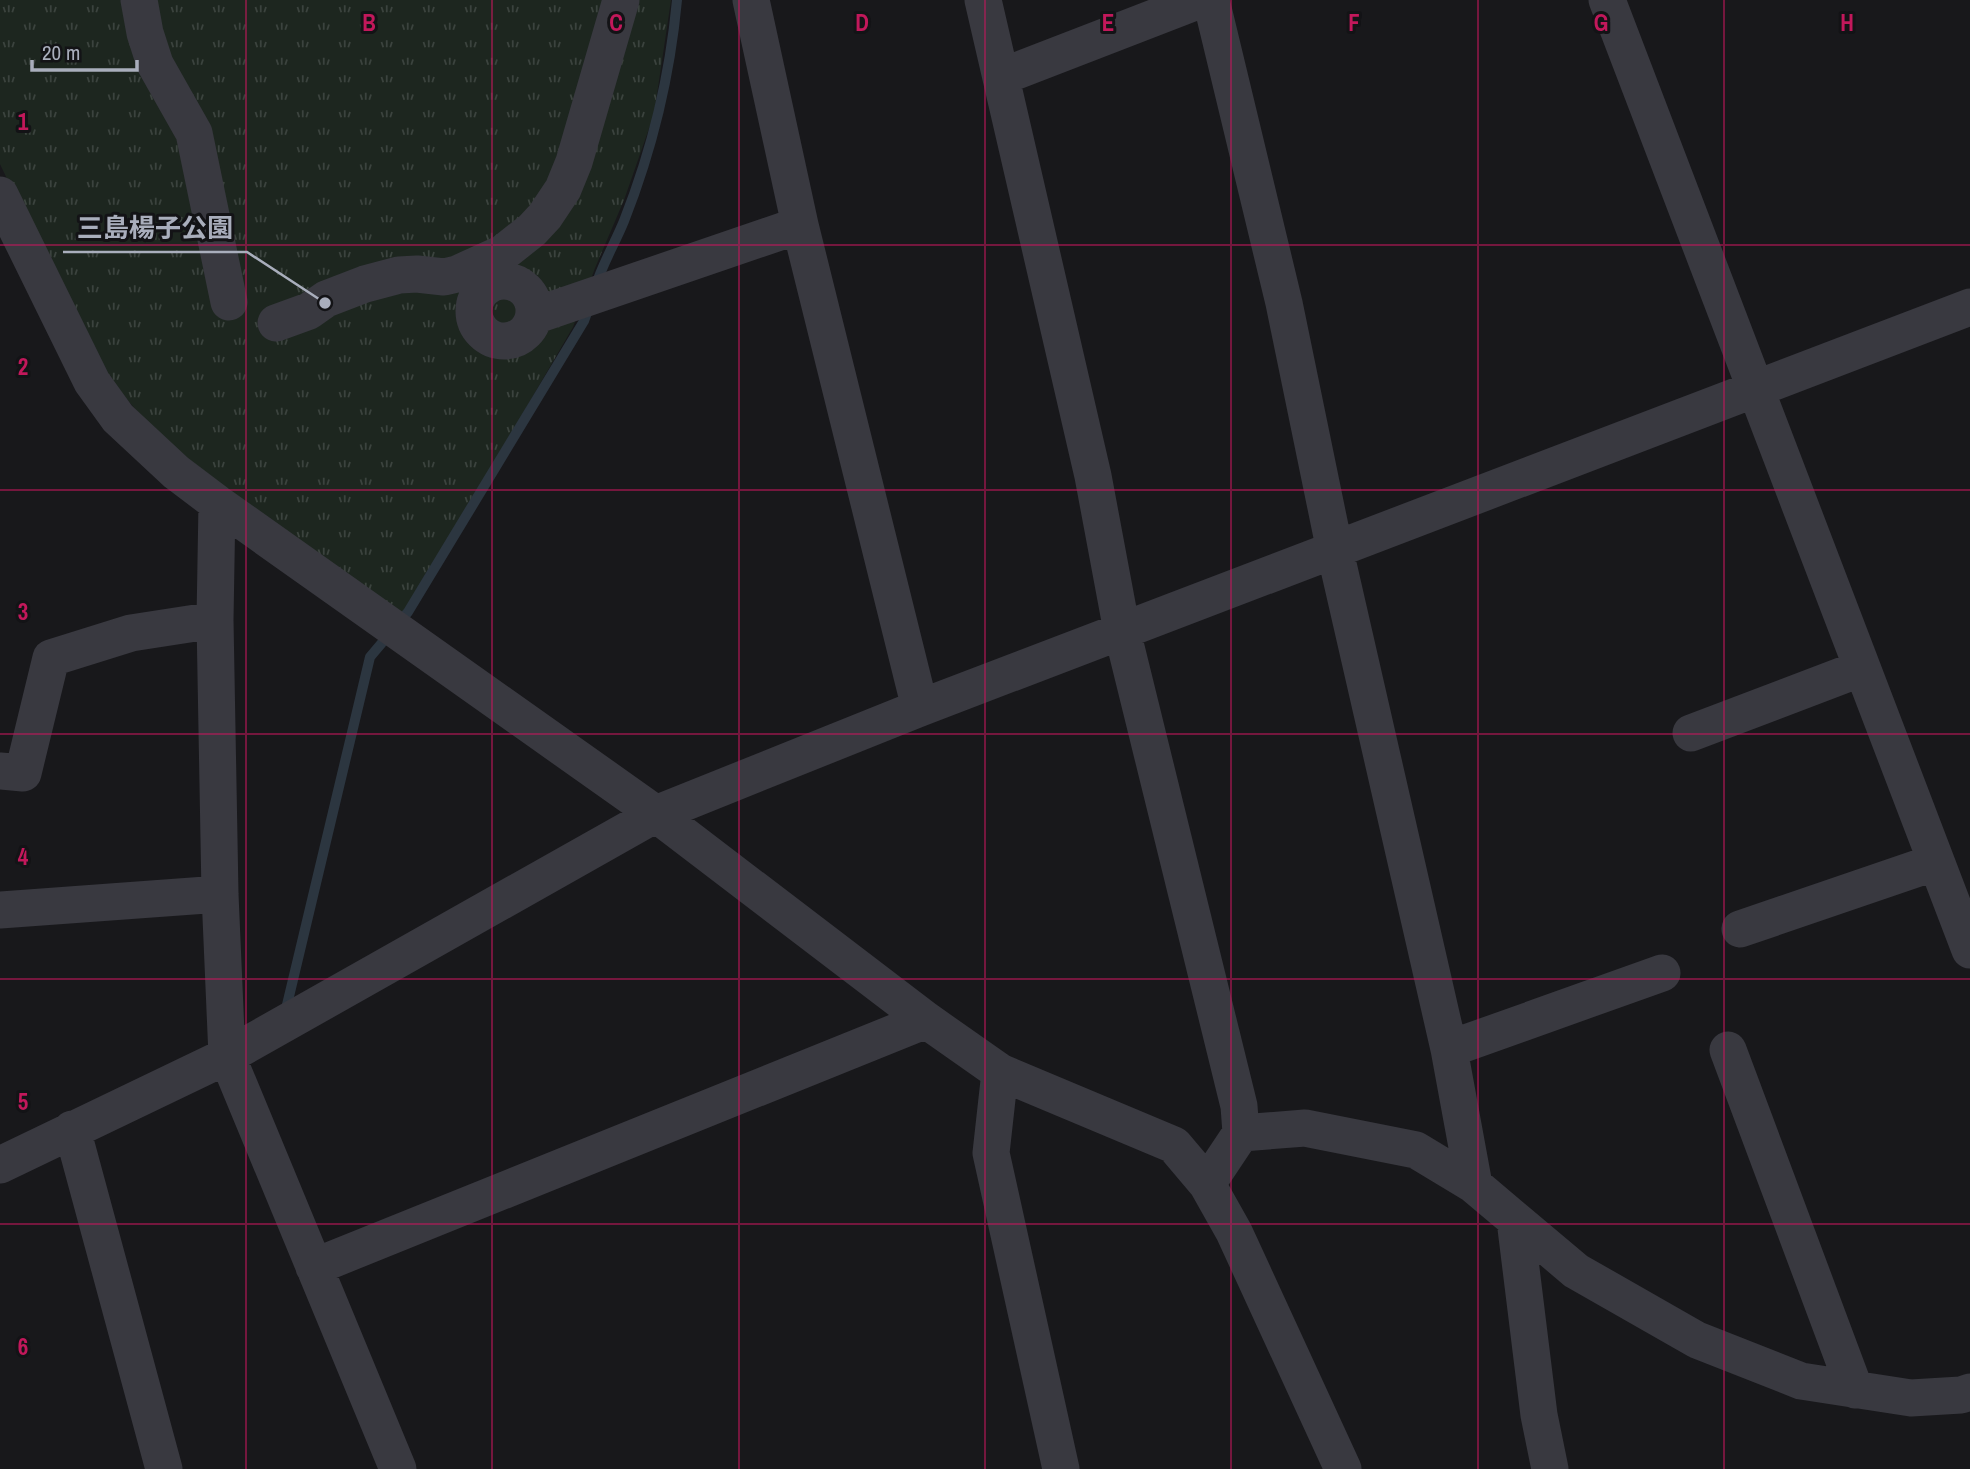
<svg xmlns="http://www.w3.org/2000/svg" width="1970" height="1469" viewBox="0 0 1970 1469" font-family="'Archivo Narrow','Noto Sans JP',sans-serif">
<defs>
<pattern id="park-tufts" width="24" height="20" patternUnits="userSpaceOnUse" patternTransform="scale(1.75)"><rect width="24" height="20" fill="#1d261f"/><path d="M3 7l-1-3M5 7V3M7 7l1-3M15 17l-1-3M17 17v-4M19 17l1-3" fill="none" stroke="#3b433e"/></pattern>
</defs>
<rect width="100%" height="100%" fill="#18181b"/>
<path fill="url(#park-tufts)" d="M 0,0 L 671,0 L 654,114 L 624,200 L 595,268 L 573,327 L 405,616 L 237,496 L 190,460 L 152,428 L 117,388 L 86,339 L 55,279 L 0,164 Z"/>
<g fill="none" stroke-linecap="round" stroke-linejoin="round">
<path stroke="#2c3640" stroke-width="10" d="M 596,285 C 603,263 615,243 624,221 C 652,150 670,76 677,0
M 286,1009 L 370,657 L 408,612 L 584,321 L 589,307"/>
<path stroke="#393940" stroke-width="37" d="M 139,0 L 145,33 L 155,64 L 194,133 L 229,302
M 751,0 L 800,225 L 920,708
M 983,0 L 1093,476 L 1122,631 L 1239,1106 L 1241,1133 L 1207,1184
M 1211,0 L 1284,303 L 1335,551 L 1449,1049 L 1474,1185
M 1607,0 L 1970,950
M 1001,77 L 1200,0
M 0,195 L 92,382 L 118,418 L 176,472 L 217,503 L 656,814 L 926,1020 L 1000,1072 L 1174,1145 L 1207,1184 L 1234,1232 L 1343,1469
M474 311a30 30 0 1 1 60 0a30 30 0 1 1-60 0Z
M 534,316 L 800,225
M 276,323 L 309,311 L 326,299 L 365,284 L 399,275 L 417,274 L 444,277 L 457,274 L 503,253 L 532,230 L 545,216 L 563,189 L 574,162 L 621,0
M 217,503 L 215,620 L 220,894 L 227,1056 L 398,1469
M 1691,733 L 1862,668
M 0,771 L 23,773 L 51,658 L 131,633 L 215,620
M 0,910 L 220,894
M 1740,929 L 1936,862
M 1449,1049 L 1662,973
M 1728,1050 L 1855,1390
M 1000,1072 L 991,1153 L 1061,1469
M 72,1129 L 164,1469
M 1241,1133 L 1305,1128 L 1416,1150 L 1474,1185 L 1576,1271 L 1697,1340 L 1801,1381 L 1911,1398 L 1961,1395 L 1970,1392
M 0,1165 L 227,1056 L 656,814 L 920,708 L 1970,307
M 1515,1220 L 1539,1415 L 1550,1469
M 314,1267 L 926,1020"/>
</g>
<path fill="none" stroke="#c2185b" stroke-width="2" stroke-opacity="0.55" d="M 246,0 L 246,1469M 492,0 L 492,1469M 739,0 L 739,1469M 985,0 L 985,1469M 1231,0 L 1231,1469M 1478,0 L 1478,1469M 1724,0 L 1724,1469M 0,245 L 1970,245M 0,490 L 1970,490M 0,734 L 1970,734M 0,979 L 1970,979M 0,1224 L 1970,1224"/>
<g font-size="23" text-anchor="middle" font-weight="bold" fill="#c2185b" stroke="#131316" stroke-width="6" stroke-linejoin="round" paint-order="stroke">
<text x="369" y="31">B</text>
<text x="616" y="31">C</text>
<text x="862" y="31">D</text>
<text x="1108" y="31">E</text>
<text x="1354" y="31">F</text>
<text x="1601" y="31">G</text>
<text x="1847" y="31">H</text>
<text x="23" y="130">1</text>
<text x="23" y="375">2</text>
<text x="23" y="620">3</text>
<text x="23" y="865">4</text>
<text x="23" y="1110">5</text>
<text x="23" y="1355">6</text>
</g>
<path fill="none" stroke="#a9aebc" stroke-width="2.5" d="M325 303L247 252H63"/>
<circle fill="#a9aebc" stroke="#131316" stroke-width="2.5" cx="325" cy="303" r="7"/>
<g font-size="26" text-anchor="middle" font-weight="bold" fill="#a9aebc" stroke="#131316" stroke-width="6" stroke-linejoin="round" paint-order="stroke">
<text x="155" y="237">三島楊子公園</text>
</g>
<path d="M32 60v10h105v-10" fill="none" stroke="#a9aebc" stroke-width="3.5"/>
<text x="42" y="60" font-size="21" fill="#a9aebc" stroke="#131316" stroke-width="5" paint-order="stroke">20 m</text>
</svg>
